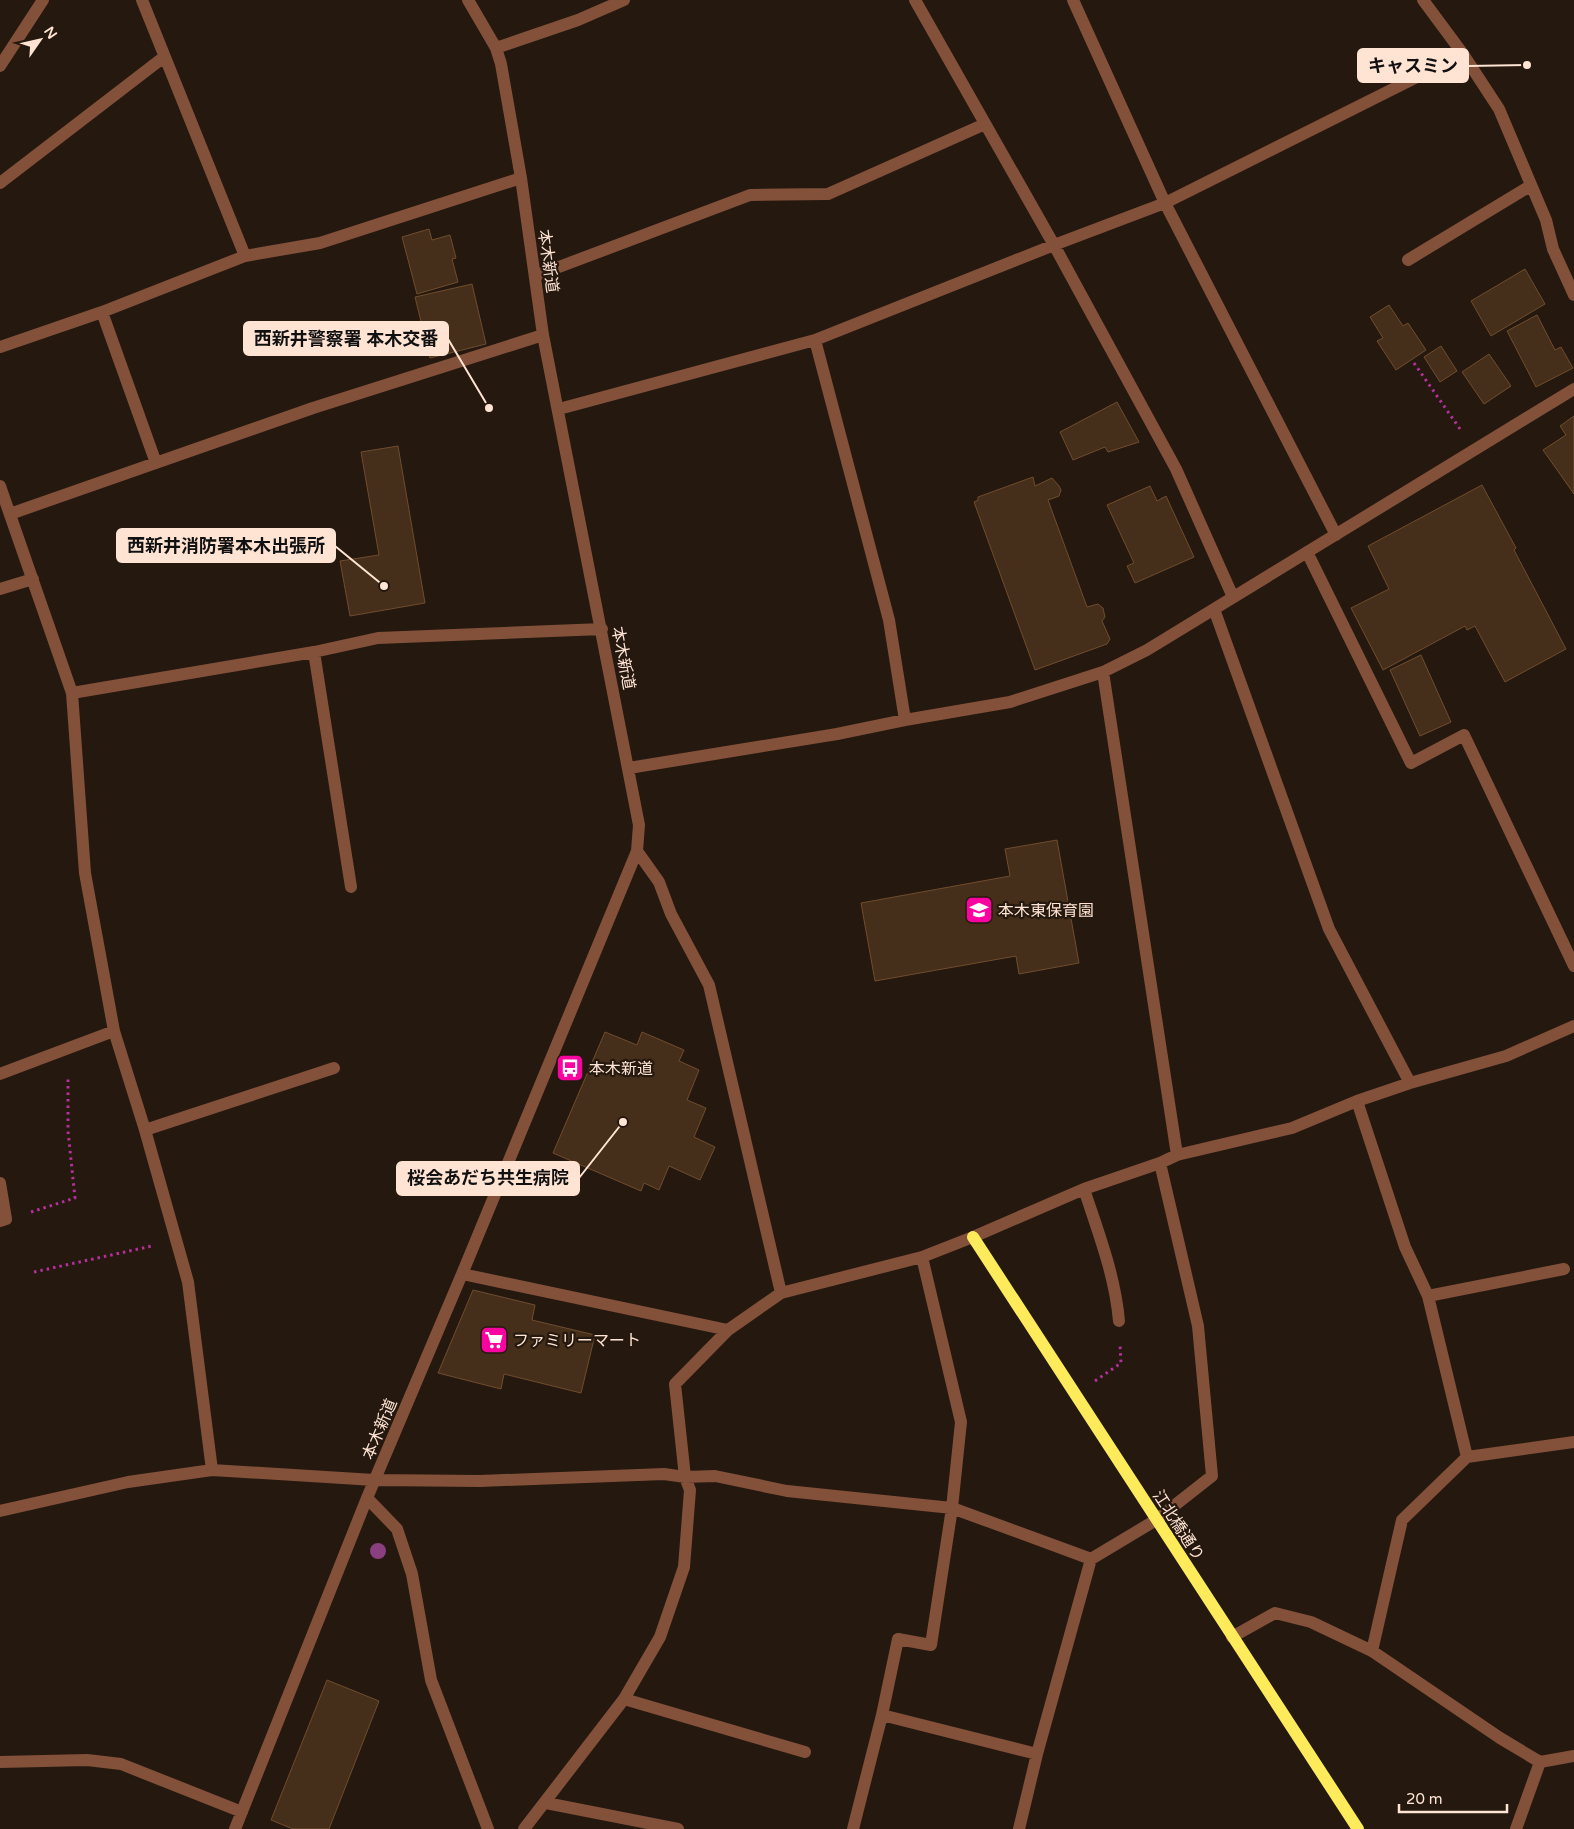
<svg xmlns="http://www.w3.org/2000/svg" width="1574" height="1829" viewBox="0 0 1574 1829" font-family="'Varela Round','Noto Sans JP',sans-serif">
<rect width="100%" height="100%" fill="#24180f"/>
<path fill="#452f1b" stroke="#714c2d" d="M 429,229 L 432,240 L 450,235 L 456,258 L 452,259 L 458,282 L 417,294 L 402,237 Z
M 1525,269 L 1545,304 L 1491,336 L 1471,301 Z
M 472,284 L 486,344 L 430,358 L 415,297 Z
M 1389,305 L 1403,326 L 1408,323 L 1426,350 L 1396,370 L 1377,341 L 1383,338 L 1370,317 Z
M 1537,315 L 1555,350 L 1561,347 L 1573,368 L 1536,387 L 1507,331 Z
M 1441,346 L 1457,371 L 1440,382 L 1424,357 Z
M 1489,354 L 1511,386 L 1484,404 L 1462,372 Z
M 1117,402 L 1139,442 L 1108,452 L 1105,447 L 1073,460 L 1060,432 Z
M 1574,416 L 1574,494 L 1543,450 L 1566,435 L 1560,426 Z
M 398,446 L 425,603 L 350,616 L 340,561 L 379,555 L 361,452 Z
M 1033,477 L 1035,486 L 1052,478 L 1059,486 L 1061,490 L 1059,496 L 1048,500 L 1087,607 L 1098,604 L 1103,608 L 1105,617 L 1102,621 L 1110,639 L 1107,644 L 1035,670 L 974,502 L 978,500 L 978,497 Z
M 1482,485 L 1516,548 L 1514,550 L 1566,649 L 1505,682 L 1475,626 L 1467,630 L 1465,626 L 1383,670 L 1351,608 L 1389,589 L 1368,546 Z
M 1150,486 L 1157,501 L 1166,496 L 1194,557 L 1135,583 L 1127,566 L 1134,563 L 1107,505 Z
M 1421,655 L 1451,722 L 1420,736 L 1390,670 Z
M 1057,840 L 1079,963 L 1019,974 L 1016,956 L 875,981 L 861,903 L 1010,876 L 1005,849 Z
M 605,1032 L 637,1045 L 642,1032 L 684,1050 L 679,1061 L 699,1070 L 687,1100 L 706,1108 L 694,1137 L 715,1147 L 700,1180 L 669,1166 L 659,1190 L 644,1183 L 641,1191 L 553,1153 Z
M 473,1290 L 535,1305 L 532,1320 L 595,1335 L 581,1393 L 504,1374 L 501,1389 L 438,1373 Z
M 327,1680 L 379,1701 L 329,1829 L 293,1829 L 271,1820 Z"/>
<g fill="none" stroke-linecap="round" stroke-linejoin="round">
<path stroke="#b5309b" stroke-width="3" stroke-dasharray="2.5 4" stroke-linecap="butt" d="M 1414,363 L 1460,429
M 31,1212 L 75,1198 L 68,1131 L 68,1076
M 34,1272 L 152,1246
M 1095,1381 L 1121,1363 L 1120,1344"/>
<path stroke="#83503a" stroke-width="12" d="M 142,0 L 245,256 L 320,243 L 521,178
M 915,0 L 1054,245 L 1176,469 L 1233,597
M 1073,0 L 1165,203 L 1336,535
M 1423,0 L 1463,54 L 1499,109 L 1546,220 L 1553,249 L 1574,295
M 496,48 L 578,20 L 624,0
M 0,66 L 43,0
M 0,183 L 164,57
M 1408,260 L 1530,186
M 535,276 L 750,195 L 828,194 L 985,124
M 102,312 L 156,463
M 815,340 L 889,620 L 905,720
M 0,347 L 102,312 L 245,256
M 559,409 L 815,340 L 1054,245 L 1165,203 L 1463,54
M 0,486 L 72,693 L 85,873 L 114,1031 L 145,1130 L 188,1282 L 212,1470
M 10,514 L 313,408 L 543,335
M 1307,552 L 1411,763 L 1464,735 L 1574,966
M 0,589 L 33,579
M 1214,609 L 1329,929 L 1410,1083
M 314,652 L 351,887
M 1103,672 L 1177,1155
M 72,693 L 314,652 L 378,638 L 602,629
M 629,768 L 837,734 L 905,720 L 1010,702 L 1103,672 L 1147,650 L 1574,389
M 637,851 L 659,882 L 671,914 L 709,985 L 781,1293
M 0,1074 L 114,1031
M 1357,1101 L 1405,1247 L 1428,1296 L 1467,1457
M 145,1130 L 334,1068
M 0,1183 L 6,1219 L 0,1221
M 1084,1189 C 1098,1232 1115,1275 1119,1321
M 462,1274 L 728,1330
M 1428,1296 L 1564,1269
M 367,1498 L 397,1529 L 412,1574 L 431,1680 L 488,1829
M 0,1511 L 128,1482 L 212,1470 L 374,1480 L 480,1481 L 664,1474 L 685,1477 L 715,1476 L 787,1491 L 952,1508 L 1091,1559 L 1156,1520 L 1212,1476 L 1198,1326 L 1160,1163
M 1232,1637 L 1275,1613 L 1311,1622 L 1372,1651 L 1500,1738 L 1540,1762 L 1574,1756
M 1372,1651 L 1402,1520 L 1467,1457 L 1574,1442
M 624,1699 L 805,1752
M 882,1715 L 1037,1754
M 0,1762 L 87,1760 L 121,1764 L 242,1812
M 546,1803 L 678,1829
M 235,1829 L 367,1498 L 462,1274 L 637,851 L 639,825 L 543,335 L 521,178 L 501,64 L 496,48 L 468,0
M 524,1829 L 624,1699 L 660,1637 L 684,1567 L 690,1490 L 685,1477 L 675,1384 L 728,1330 L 781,1293 L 922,1257 L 973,1237 L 1084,1189 L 1160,1163 L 1177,1155 L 1292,1128 L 1357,1101 L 1410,1083 L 1506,1056 L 1574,1026
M 853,1829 L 882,1715 L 898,1639 L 931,1645 L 952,1508 L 961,1422 L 922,1257
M 1019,1829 L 1037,1754 L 1091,1559
M 1516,1829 L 1540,1762"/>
<path stroke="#fdeb5b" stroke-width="12" d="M 973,1237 L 1358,1829"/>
</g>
<circle fill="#8a3f80" cx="378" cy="1551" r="8"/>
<defs>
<g id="school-square" transform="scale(1.4375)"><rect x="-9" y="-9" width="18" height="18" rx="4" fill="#fb03a1" stroke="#24180f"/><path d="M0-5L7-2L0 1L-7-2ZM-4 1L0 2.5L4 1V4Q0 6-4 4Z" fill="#fff"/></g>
<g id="bus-square" transform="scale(1.4375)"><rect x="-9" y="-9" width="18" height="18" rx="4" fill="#fb03a1" stroke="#24180f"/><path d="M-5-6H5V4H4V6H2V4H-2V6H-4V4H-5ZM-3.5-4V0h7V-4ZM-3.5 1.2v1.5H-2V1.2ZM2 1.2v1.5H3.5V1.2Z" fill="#fff"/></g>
<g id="supermarket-square" transform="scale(1.4375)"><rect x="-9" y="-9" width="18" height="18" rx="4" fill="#fb03a1" stroke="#24180f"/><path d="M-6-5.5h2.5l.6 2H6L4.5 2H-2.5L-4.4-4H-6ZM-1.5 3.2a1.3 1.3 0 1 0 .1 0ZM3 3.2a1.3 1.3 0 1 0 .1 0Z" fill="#fff"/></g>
</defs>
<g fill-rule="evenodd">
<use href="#school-square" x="979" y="910"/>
<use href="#bus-square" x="570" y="1068"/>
<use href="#supermarket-square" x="494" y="1340"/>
</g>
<g text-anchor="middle" stroke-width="4.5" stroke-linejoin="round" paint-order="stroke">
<g font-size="16" fill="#ffe3d3" stroke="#24180f">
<text transform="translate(549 261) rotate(82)" y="6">本木新道</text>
<text transform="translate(624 658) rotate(79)" y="6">本木新道</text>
<text transform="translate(379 1429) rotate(-67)" y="6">本木新道</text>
<text transform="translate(1179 1525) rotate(57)" y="6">江北橋通り</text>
</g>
<g font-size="16" fill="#ffe3d3" stroke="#24180f" text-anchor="start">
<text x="998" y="916">本木東保育園</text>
<text x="589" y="1074">本木新道</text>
<text x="513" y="1346">ファミリーマート</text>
</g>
</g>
<path fill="none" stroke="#ffe3d3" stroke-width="2" d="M1527 65L1468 66M489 408L448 339M384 586L335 546M623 1122L579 1178"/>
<g fill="#ffe3d3" stroke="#24180f" stroke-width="2">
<circle cx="1527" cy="65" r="5"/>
<circle cx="489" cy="408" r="5"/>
<circle cx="384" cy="586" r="5"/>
<circle cx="623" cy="1122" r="5"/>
</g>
<g fill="#ffe3d3" stroke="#ffe3d3" stroke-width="2">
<rect x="1358" y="49" width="110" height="33" rx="5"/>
<rect x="244" y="322" width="204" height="33" rx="5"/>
<rect x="117" y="529" width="218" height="33" rx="5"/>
<rect x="397" y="1162" width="182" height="33" rx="5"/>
</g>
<g font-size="18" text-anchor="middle" font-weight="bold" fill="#111">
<text x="1413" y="72">キャスミン</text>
<text x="346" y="345">西新井警察署 本木交番</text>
<text x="226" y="552">西新井消防署本木出張所</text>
<text x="488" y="1184">桜会あだち共生病院</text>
</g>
<g transform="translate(40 40) rotate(56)" stroke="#24180f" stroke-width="4" paint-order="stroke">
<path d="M0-4L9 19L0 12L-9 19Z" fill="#ffe3d3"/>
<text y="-8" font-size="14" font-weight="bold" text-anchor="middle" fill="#ffe3d3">N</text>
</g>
<path d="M1399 1804v8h108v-8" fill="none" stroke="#ffe3d3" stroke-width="2.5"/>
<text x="1406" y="1804" font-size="15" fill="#ffe3d3" stroke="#24180f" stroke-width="4" paint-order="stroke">20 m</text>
</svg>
